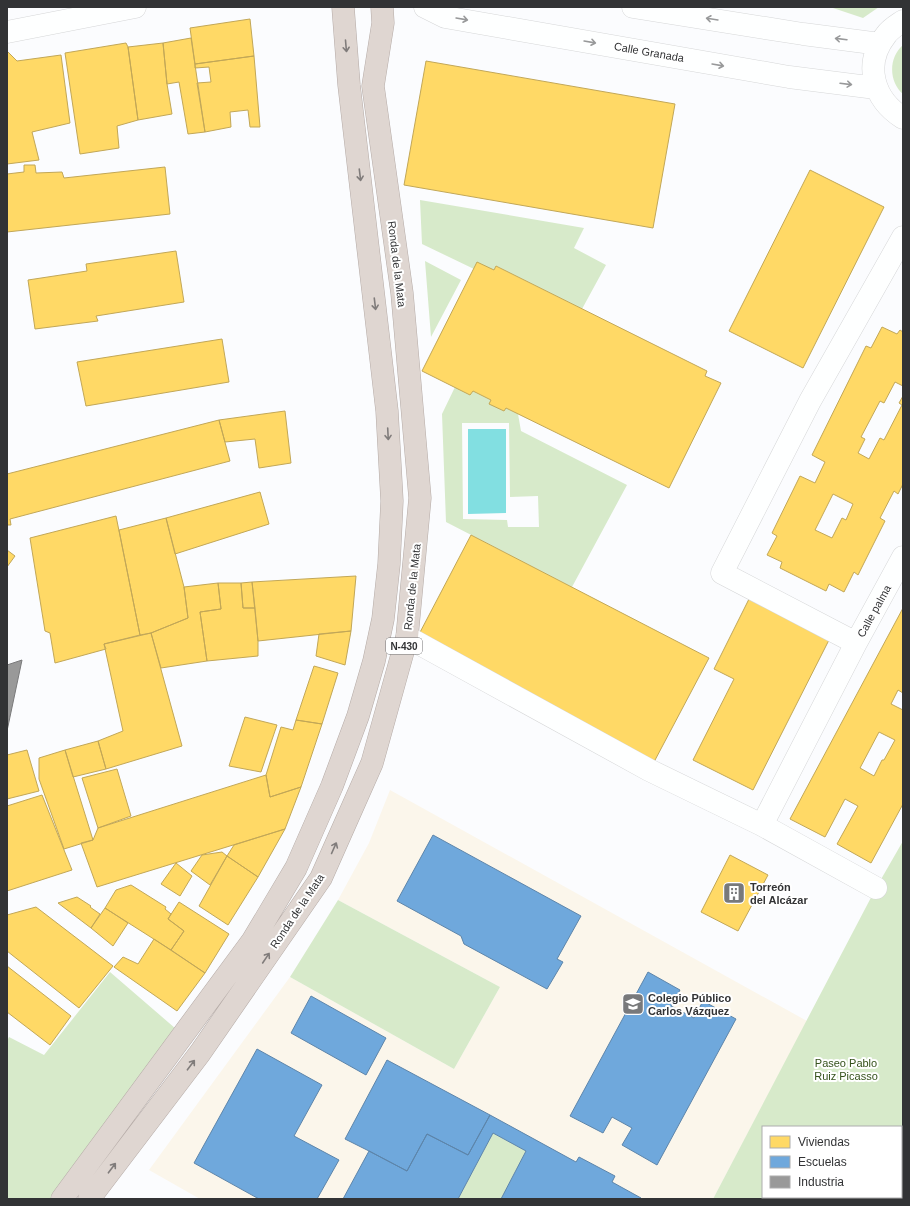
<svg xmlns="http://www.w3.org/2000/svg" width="910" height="1206" viewBox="0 0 910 1206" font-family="Arial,sans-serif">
<rect width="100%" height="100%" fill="#fbfcfe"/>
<path fill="#fbf6eb" d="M 390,790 L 807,1021 L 713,1199 L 200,1199 L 149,1170 L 290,977 L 454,1069 L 500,987 L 338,900 L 369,843 Z"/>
<path fill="#d7eaca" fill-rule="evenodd" d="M 830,7 L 879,7 L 863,18 Z
M 903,45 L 903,94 C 889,82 888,58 903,45 Z
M 420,200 L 584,228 L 574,248 L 606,265 L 582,309 L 496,266 L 494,270 L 474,269 L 422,244 Z
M 425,261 L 461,280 L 431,337 Z
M 455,387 L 470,395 L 473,391 L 491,400 L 490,404 L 504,411 L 506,408 L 518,414 L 521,431 L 627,485 L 572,587 L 446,522 L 442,414 ZM 462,423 L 509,423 L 510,497 L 538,496 L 539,527 L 508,527 L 507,520 L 463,519 Z
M 903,841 L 903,1199 L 713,1199 L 876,888 ZM 763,1127 L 901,1127 L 901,1197 L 763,1197 Z
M 338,900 L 500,987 L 454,1069 L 290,977 Z
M 110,972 L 183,1035 L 65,1199 L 7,1199 L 7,1041 L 9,1037 L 44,1055 Z
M 493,1133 L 526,1151 L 501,1199 L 458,1199 Z"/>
<path fill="#82dfe1" d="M 468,429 L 506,429 L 506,513 L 468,514 Z"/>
<path fill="#ffd966" stroke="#c2a757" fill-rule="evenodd" d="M 250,19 L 254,56 L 195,64 L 190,28 Z
M 191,38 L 205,132 L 188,134 L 179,82 L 167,84 L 163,43 Z
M 126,43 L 128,47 L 138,120 L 117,126 L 119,148 L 80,154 L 65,53 Z
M 163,43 L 167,84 L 172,114 L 138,120 L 128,47 Z
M 7,51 L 17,61 L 61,55 L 70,123 L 32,132 L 39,160 L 7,164 Z
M 254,56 L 260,127 L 250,127 L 248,110 L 230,112 L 231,127 L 205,132 L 197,83 L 211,82 L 209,67 L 195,68 L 195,64 Z
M 426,61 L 675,104 L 653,228 L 404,185 Z
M 24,165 L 35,165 L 36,173 L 62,172 L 64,178 L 165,167 L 170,214 L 7,232 L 7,174 L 24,172 Z
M 810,170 L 884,207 L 803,368 L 729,331 Z
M 176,251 L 184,302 L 96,316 L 98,321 L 35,329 L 28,280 L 87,271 L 86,264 Z
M 477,262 L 494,270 L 496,266 L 707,371 L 705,376 L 721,383 L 669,488 L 506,408 L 504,411 L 489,404 L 491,400 L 473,391 L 470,395 L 422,371 Z
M 882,327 L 897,334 L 900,330 L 903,332 L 903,386 L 895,382 L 884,403 L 880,401 L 861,437 L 865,439 L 858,453 L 869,459 L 880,438 L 884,440 L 902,405 L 899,403 L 903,396 L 903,484 L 898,494 L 894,491 L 880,518 L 885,521 L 858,575 L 854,572 L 844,592 L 829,584 L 826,591 L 780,568 L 782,562 L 767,555 L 777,536 L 772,533 L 800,476 L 815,483 L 825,462 L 812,455 L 866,346 L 871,348 ZM 833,494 L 853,504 L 846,520 L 842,518 L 832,538 L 815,530 Z
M 222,339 L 229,382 L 86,406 L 77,362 Z
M 285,411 L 291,463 L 259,468 L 255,439 L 225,442 L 219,420 Z
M 219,420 L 230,461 L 10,519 L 11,525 L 7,525 L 7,474 Z
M 260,492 L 269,524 L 175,554 L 166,518 Z
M 116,516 L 140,635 L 104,644 L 106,649 L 55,663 L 50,633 L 45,631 L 30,538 Z
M 166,518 L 184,587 L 188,618 L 151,633 L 140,635 L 119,530 Z
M 471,535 L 709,658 L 654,762 L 417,638 Z
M 7,550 L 15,556 L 7,567 Z
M 356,576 L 351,631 L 258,641 L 252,582 Z
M 252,582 L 255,608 L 243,608 L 241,583 Z
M 218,583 L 221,609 L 200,612 L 207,661 L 161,668 L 151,633 L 188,618 L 184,587 Z
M 218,583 L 241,583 L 243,608 L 255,608 L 258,641 L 258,656 L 207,661 L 200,612 L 221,609 Z
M 749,599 L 829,640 L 753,790 L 693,760 L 734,679 L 714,669 Z
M 903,608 L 903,693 L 898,690 L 891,704 L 903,710 L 903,804 L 871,863 L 837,844 L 858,806 L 845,799 L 825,837 L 790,819 ZM 879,732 L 895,740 L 884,760 L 882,760 L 874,776 L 860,768 Z
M 351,631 L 345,665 L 316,656 L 319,634 Z
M 151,633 L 182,746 L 106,769 L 98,741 L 123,731 L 104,644 Z
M 314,666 L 338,673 L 322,724 L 296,720 Z
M 245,717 L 277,725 L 261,772 L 229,766 Z
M 296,720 L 322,724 L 301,787 L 270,797 L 266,775 L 281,727 L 293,730 Z
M 98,741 L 106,769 L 73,777 L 65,750 Z
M 27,750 L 39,791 L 7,799 L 7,755 Z
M 65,750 L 93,840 L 64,849 L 39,779 L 39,758 Z
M 117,769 L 131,816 L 98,828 L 82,778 Z
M 266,775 L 270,797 L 301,787 L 285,829 L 97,887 L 81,843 L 93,840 L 98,828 Z
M 42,795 L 72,870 L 7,891 L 7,806 Z
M 285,829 L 258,877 L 227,856 L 234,845 Z
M 222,852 L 227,856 L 210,885 L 191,871 L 202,855 Z
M 730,855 L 768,875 L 738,931 L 701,912 Z
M 227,856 L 258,877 L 228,925 L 199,906 Z
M 176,863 L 192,876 L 180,896 L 161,884 Z
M 131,885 L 166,907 L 165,909 L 171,914 L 168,919 L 184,931 L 171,950 L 105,908 L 116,890 Z
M 77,897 L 91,906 L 90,907 L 100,914 L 91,928 L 58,903 Z
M 179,902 L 229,934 L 205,973 L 171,950 L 184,931 L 168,919 Z
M 36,907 L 113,966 L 79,1008 L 7,951 L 7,915 Z
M 105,908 L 128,923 L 113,946 L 91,928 Z
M 154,939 L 205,973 L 177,1011 L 114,967 L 123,957 L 138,964 Z
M 7,966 L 71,1016 L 50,1045 L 7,1012 Z"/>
<path fill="#6fa8dc" stroke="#5d85aa" d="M 433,835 L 581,916 L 557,959 L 563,962 L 547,989 L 464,944 L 461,936 L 397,901 Z
M 648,972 L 680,990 L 671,1006 L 694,1018 L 703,1001 L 736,1019 L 657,1165 L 622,1145 L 632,1128 L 612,1117 L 603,1133 L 570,1116 Z
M 311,996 L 386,1038 L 366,1075 L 291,1033 Z
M 257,1049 L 322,1085 L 294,1136 L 339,1160 L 317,1199 L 259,1199 L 194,1163 Z
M 387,1060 L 490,1115 L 468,1155 L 427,1134 L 407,1171 L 369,1151 L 345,1139 Z
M 490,1115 L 576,1162 L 579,1157 L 615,1176 L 612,1182 L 641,1198 L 640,1199 L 501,1199 L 526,1151 L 493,1133 L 458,1199 L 343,1199 L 369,1151 L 407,1171 L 427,1134 L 468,1155 Z"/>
<path fill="#999" stroke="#7a7a7b" d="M 22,660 L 7,731 L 7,665 Z"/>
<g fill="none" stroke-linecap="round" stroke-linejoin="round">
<g stroke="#d6d7d8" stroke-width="23">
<path id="minor" d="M 425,7 L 445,17 L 789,77 L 876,88
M 633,7 L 803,34 L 880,44
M 903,21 C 897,25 890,29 886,35 C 863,64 873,99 903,118
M 7,32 L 135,7
M 407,637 L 649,770 L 762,825 L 876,888
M 856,643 L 903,557
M 762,825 L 856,643 L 722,573 L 810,401 L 903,237"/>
</g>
<g stroke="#b5aba7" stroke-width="23">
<path id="highway" d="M 62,1199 L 253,940 L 296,868 L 332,786 L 358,716 L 374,661 L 383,619 L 389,564 L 392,501 L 387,411 L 349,85 L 343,7
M 89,1199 L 200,1053 L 321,878 L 372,763 L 407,637 L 420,498 L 402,293 L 373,86 L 383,23 L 382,7"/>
</g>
<use href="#minor" stroke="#feffff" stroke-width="22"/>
<use href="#highway" stroke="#dfd6d1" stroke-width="22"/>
</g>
<defs><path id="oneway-shaft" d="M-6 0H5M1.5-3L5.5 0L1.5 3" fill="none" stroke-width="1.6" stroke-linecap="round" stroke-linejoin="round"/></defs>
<g stroke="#98999a">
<use href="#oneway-shaft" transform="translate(462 19) rotate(10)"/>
<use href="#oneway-shaft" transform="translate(712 19) rotate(-171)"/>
<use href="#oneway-shaft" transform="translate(841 39) rotate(-173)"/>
<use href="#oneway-shaft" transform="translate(590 42) rotate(10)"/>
<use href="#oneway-shaft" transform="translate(718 65) rotate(10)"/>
<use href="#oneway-shaft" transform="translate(846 84) rotate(7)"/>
</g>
<g stroke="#807c7b">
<use href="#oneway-shaft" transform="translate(346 46) rotate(85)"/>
<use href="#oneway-shaft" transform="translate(360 175) rotate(83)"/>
<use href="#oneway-shaft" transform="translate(375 304) rotate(83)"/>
<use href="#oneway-shaft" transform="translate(388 434) rotate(87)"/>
<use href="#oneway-shaft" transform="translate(334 848) rotate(-66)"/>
<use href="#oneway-shaft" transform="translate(266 958) rotate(-56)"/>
<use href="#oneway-shaft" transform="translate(191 1065) rotate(-53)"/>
<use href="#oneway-shaft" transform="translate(112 1168) rotate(-53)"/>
</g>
<defs>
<g id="building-square" transform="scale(1.15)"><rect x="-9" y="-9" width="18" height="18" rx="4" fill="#78797b" stroke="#fff"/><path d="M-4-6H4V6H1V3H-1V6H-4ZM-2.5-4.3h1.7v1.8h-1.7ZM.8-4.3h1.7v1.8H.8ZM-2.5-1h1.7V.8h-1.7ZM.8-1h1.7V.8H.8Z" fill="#fff"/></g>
<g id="school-square" transform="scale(1.15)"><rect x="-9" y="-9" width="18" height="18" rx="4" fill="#78797b" stroke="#fff"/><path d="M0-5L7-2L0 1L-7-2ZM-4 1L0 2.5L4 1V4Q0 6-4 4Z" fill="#fff"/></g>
</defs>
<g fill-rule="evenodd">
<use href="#building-square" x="734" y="893"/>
<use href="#school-square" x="633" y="1004"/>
</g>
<g text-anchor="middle" stroke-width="4" stroke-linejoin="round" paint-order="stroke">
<rect fill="#fff" stroke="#707072" stroke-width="1" x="386" y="638" width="36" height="16" rx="3"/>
<g font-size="10" font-weight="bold" fill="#323335">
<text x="404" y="650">N-430</text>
</g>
<g font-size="11" fill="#323335" stroke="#fff">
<text transform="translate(649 52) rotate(10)" y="4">Calle Granada</text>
<text transform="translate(397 264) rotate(83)" y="4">Ronda de la Mata</text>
<text transform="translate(412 587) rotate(-84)" y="4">Ronda de la Mata</text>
<text transform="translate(874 611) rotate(-61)" y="4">Calle palma</text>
<text transform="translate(297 911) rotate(-56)" y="4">Ronda de la Mata</text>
</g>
<g font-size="11" font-weight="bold" fill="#323335" stroke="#fff" text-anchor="start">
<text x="750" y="891">Torreón<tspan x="750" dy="13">del Alcázar</tspan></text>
<text x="648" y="1002">Colegio Público<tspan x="648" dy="13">Carlos Vázquez</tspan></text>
</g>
<g font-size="11" fill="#35511b" stroke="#fff">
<text x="846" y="1067">Paseo Pablo<tspan x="846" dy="13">Ruiz Picasso</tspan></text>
</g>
</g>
<rect width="910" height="1206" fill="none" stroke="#323335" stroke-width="16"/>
<rect x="762" y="1126" width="140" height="72" fill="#ffffff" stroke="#adadae"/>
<rect x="770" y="1136" width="20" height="12" fill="#ffd966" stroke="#adadae"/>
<text x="798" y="1146" font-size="12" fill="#323335">Viviendas</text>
<rect x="770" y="1156" width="20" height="12" fill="#6fa8dc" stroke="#adadae"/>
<text x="798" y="1166" font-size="12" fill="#323335">Escuelas</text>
<rect x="770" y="1176" width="20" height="12" fill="#999999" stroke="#adadae"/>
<text x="798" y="1186" font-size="12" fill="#323335">Industria</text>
</svg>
